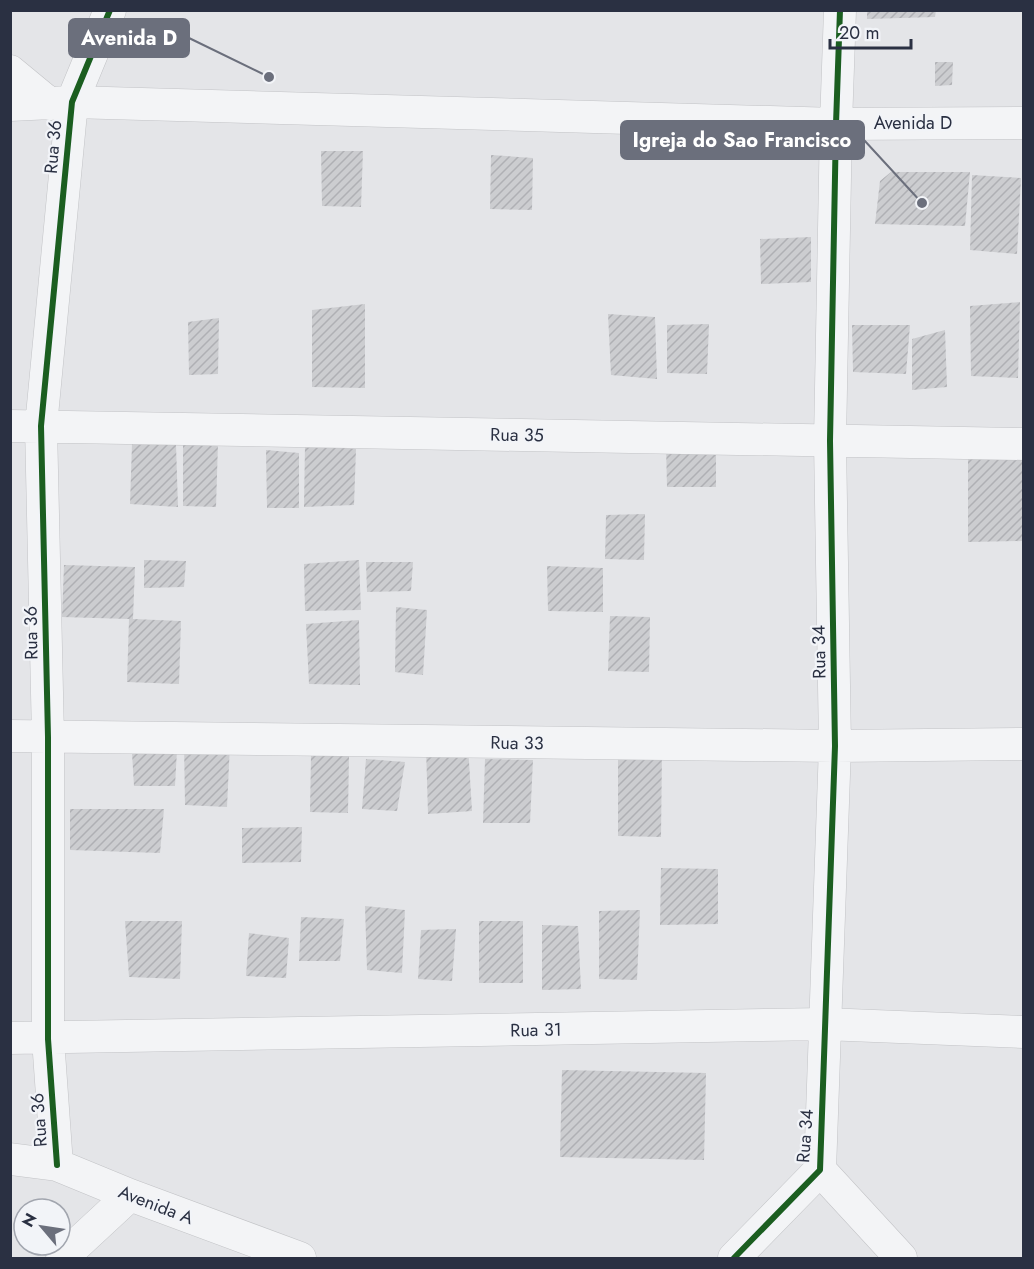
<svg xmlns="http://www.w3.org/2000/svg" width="1034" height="1269" viewBox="0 0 1034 1269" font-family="Jost,sans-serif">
<defs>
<pattern id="building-hatch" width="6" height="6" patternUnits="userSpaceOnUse" patternTransform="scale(1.5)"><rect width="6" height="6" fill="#cccdd0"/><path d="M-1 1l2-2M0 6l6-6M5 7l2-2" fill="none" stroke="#afb0b4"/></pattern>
</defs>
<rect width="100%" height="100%" fill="#e4e5e8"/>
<path fill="url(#building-hatch)" d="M 867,10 L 936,10 L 935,17 L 867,19 Z
M 935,62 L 953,62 L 952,85 L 935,86 Z
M 321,151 L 363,151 L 361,207 L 322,206 Z
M 491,155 L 533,158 L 532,210 L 490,209 Z
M 891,172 L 970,172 L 965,226 L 875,224 L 880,181 Z
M 972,175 L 1021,178 L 1017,254 L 970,250 Z
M 811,237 L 811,282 L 761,284 L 760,239 Z
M 1020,302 L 1018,378 L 971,376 L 970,306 Z
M 365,304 L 365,388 L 312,387 L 312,310 Z
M 608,314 L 655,317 L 657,379 L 611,375 Z
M 219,318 L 218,374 L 189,375 L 188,322 Z
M 709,324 L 707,374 L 667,373 L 667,325 Z
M 852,325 L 910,325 L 906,374 L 853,372 Z
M 945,330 L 947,387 L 912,390 L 912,339 Z
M 218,443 L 216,507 L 183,506 L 183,445 Z
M 132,444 L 176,445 L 178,507 L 130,504 Z
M 305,445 L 356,449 L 354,505 L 304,507 Z
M 666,445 L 716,446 L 716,487 L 667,487 Z
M 266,450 L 299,453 L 299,508 L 267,508 Z
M 1024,456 L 1024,489 L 1022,489 L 1023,541 L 968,542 L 968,458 Z
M 645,514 L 644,560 L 605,559 L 606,515 Z
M 144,560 L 186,561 L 184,587 L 144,588 Z
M 359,560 L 361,610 L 305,611 L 304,564 Z
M 366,562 L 413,562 L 411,591 L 367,592 Z
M 64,565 L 135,567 L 133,619 L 181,621 L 179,684 L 127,682 L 129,619 L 62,617 Z
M 547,566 L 603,568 L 603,612 L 548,611 Z
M 396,607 L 427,610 L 423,675 L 395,672 Z
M 610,616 L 650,617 L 649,672 L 608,671 Z
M 359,620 L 360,685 L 309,684 L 306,624 Z
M 184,741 L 230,744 L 227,807 L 185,805 Z
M 468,745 L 472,811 L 428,814 L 426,747 Z
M 177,750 L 175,786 L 134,786 L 132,753 Z
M 618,750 L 662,752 L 661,837 L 618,836 Z
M 311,756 L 349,756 L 348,813 L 310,812 Z
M 366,759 L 405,762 L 397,811 L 362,809 Z
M 485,759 L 533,760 L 530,823 L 483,823 Z
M 70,809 L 164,809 L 160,853 L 70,850 Z
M 302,827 L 301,862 L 242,863 L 242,828 Z
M 661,868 L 718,869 L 718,924 L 660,925 Z
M 365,906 L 405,910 L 402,973 L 367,970 Z
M 640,910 L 637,980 L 599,979 L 599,911 Z
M 301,917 L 344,919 L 340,961 L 299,961 Z
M 125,921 L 182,921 L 180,979 L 129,977 Z
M 479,921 L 523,921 L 523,983 L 479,983 Z
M 542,925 L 578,926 L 581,989 L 542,990 Z
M 456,929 L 452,981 L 418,979 L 421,930 Z
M 249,933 L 289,938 L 286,978 L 246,976 Z
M 562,1070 L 706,1073 L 704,1160 L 560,1157 Z"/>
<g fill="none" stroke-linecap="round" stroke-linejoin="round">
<g stroke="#c2c3c6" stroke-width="33">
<path id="minor" d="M 10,71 L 50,104
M 10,105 L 72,102 L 836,124 L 1024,123
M 10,426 L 1024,444
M 10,736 L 835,746 L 1024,744
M 10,1038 L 824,1024 L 1024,1032
M 10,1159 L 57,1165 L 130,1195 L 300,1258
M 57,1165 L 48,1039 L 48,737 L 41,426 L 72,102 L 110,10
M 820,1170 L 901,1258
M 62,1258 L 130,1195
M 734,1258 L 820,1170 L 835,746 L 830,441 L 836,124 L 840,10"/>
</g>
<use href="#minor" stroke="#f3f4f6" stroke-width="32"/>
<g stroke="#f2f4f8" stroke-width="10">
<path id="cycleway" d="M 57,1165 L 48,1039 L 48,737 L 41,426 L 72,102 L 110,10
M 734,1258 L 820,1170 L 835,746 L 830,441 L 836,124 L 840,10"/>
</g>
<use href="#cycleway" stroke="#1b5e20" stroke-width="6"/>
</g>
<g text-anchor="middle" stroke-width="4.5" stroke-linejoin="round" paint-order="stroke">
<g font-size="18" fill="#2a3042" stroke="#f2f4f8">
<text x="913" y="129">Avenida D</text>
<text transform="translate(53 147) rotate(-85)" y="6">Rua 36</text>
<text transform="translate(517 435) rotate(1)" y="6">Rua 35</text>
<text transform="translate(31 633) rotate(-91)" y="6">Rua 36</text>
<text transform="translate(819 652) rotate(-91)" y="6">Rua 34</text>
<text transform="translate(517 743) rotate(1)" y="6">Rua 33</text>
<text transform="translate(536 1030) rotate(-1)" y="6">Rua 31</text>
<text transform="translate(39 1120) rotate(-94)" y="6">Rua 36</text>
<text transform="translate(805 1136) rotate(-86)" y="6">Rua 34</text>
<text transform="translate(156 1205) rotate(21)" y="6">Avenida A</text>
</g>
</g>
<path fill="none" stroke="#6b6f7c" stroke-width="2" d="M269 77L189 38M922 203L864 140"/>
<g fill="#6b6f7c" stroke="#f2f4f8" stroke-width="2">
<circle cx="269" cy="77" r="6"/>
<circle cx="922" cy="203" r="6"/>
</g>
<g fill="#6b6f7c" stroke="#6b6f7c" stroke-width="2">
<rect x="69" y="19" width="120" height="38" rx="6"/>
<rect x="621" y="121" width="243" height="38" rx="6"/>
</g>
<g font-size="20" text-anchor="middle" font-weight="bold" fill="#fff">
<text x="129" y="45">Avenida D</text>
<text x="742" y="147">Igreja do Sao Francisco</text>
</g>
<rect width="1034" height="1269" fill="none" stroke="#2a3042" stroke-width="24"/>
<g transform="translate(42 1227) rotate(299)"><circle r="28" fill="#f2f4f8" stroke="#a2a6af" stroke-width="1.5"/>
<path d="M0-4.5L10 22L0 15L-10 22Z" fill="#6b6f7c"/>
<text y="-9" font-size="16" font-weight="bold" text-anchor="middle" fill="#2a3042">N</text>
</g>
<path d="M830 39v9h81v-9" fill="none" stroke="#2a3042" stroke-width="3"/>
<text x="839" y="39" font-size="18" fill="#2a3042" stroke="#f2f4f8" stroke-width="4.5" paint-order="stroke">20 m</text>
</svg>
